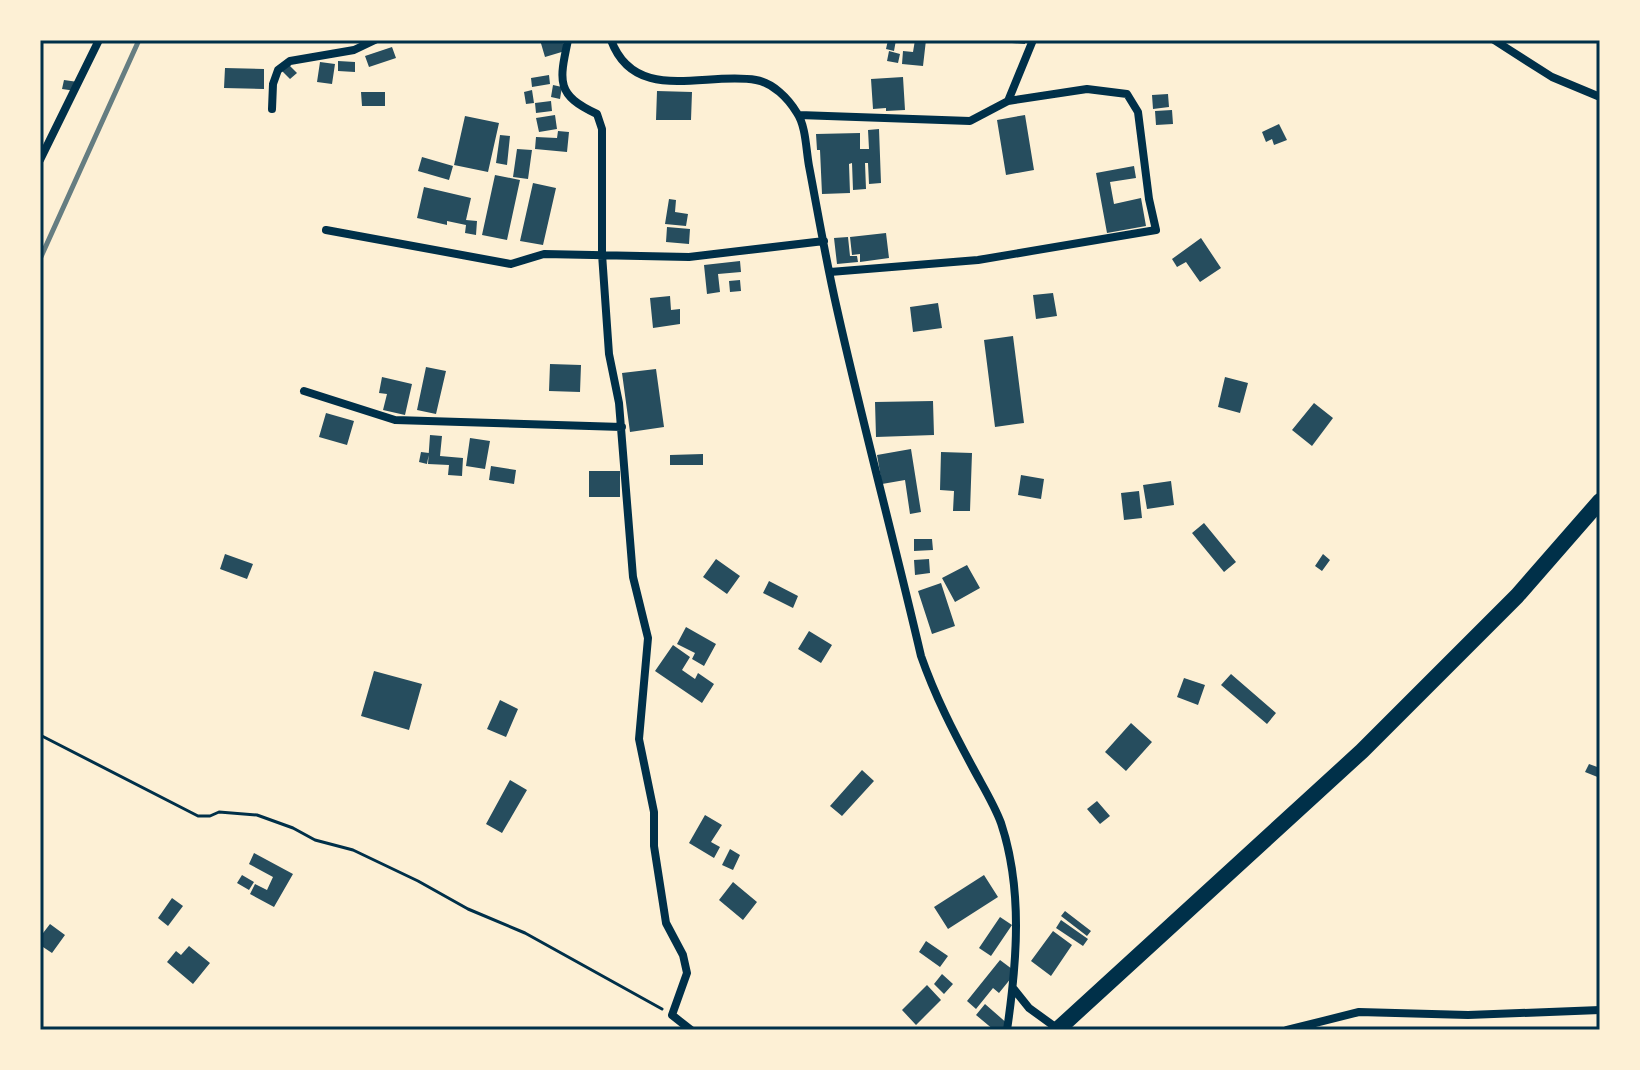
<svg xmlns="http://www.w3.org/2000/svg" width="1640" height="1070" viewBox="0 0 1640 1070" font-family="Manrope,sans-serif">
<rect width="100%" height="100%" fill="#fdf0d5"/>
<path fill="#264d5e" d="M 540,40 L 562,40 L 565,51 L 545,57 Z
M 888,40 L 896,40 L 894,51 L 886,49 Z
M 915,40 L 926,40 L 923,66 L 902,64 L 903,51 L 913,52 Z
M 1000,40 L 1025,40 L 1025,44 L 1000,42 Z
M 392,47 L 396,58 L 369,67 L 365,56 Z
M 889,51 L 900,54 L 898,63 L 887,61 Z
M 338,61 L 355,62 L 355,72 L 338,71 Z
M 320,62 L 335,64 L 332,84 L 317,82 Z
M 289,65 L 297,73 L 290,79 L 282,71 Z
M 225,68 L 264,69 L 264,89 L 224,88 Z
M 549,75 L 550,84 L 532,87 L 531,78 Z
M 903,77 L 905,110 L 886,111 L 886,108 L 873,109 L 871,79 Z
M 64,80 L 78,82 L 76,91 L 62,89 Z
M 553,85 L 562,87 L 560,99 L 551,97 Z
M 532,90 L 534,103 L 526,104 L 524,92 Z
M 657,91 L 692,92 L 691,120 L 656,120 Z
M 361,92 L 385,92 L 385,106 L 362,106 Z
M 1168,94 L 1169,107 L 1153,109 L 1152,95 Z
M 551,101 L 552,111 L 536,113 L 535,103 Z
M 1172,110 L 1173,124 L 1156,125 L 1155,111 Z
M 555,115 L 557,129 L 539,132 L 536,118 Z
M 1025,115 L 1034,170 L 1006,175 L 997,120 Z
M 465,116 L 499,123 L 488,172 L 454,165 Z
M 1279,124 L 1287,140 L 1274,145 L 1272,139 L 1266,142 L 1262,132 Z
M 879,129 L 881,183 L 869,184 L 868,163 L 865,163 L 866,189 L 853,190 L 852,163 L 849,164 L 850,193 L 822,194 L 820,150 L 817,150 L 816,134 L 860,133 L 860,149 L 869,149 L 868,130 Z
M 558,131 L 569,132 L 567,152 L 535,149 L 536,137 L 557,138 Z
M 500,135 L 510,136 L 507,165 L 496,163 Z
M 517,149 L 532,150 L 528,179 L 513,177 Z
M 422,157 L 453,166 L 449,180 L 418,171 Z
M 1134,166 L 1136,178 L 1110,182 L 1114,204 L 1141,198 L 1146,226 L 1107,233 L 1096,173 Z
M 495,175 L 520,180 L 507,240 L 482,235 Z
M 533,183 L 556,188 L 543,245 L 520,241 Z
M 424,187 L 471,198 L 466,220 L 477,221 L 476,235 L 465,233 L 466,225 L 447,221 L 447,225 L 417,218 Z
M 669,199 L 676,200 L 675,212 L 688,214 L 686,226 L 665,224 Z
M 667,227 L 690,229 L 689,244 L 666,242 Z
M 886,233 L 889,258 L 860,262 L 860,254 L 852,255 L 850,237 Z
M 848,237 L 850,256 L 857,256 L 858,262 L 837,264 L 834,238 Z
M 1201,238 L 1221,268 L 1200,282 L 1186,262 L 1177,267 L 1172,259 Z
M 740,261 L 741,272 L 718,274 L 720,292 L 707,294 L 704,265 Z
M 740,280 L 741,291 L 730,292 L 729,281 Z
M 1053,293 L 1057,316 L 1036,319 L 1033,295 Z
M 670,296 L 671,310 L 680,309 L 680,324 L 653,328 L 650,298 Z
M 938,303 L 942,328 L 913,332 L 910,307 Z
M 1013,336 L 1024,423 L 995,427 L 984,340 Z
M 550,364 L 581,365 L 580,392 L 549,391 Z
M 426,367 L 446,371 L 436,414 L 417,410 Z
M 656,369 L 664,427 L 630,432 L 622,373 Z
M 382,377 L 412,384 L 405,415 L 383,410 L 387,394 L 379,393 Z
M 1225,377 L 1248,383 L 1240,413 L 1218,407 Z
M 933,401 L 934,435 L 876,437 L 875,402 Z
M 1314,403 L 1333,418 L 1312,446 L 1292,430 Z
M 326,413 L 354,421 L 347,445 L 319,437 Z
M 430,435 L 442,436 L 440,456 L 463,458 L 462,476 L 448,475 L 449,465 L 428,464 Z
M 470,438 L 490,441 L 485,469 L 466,466 Z
M 911,449 L 921,512 L 910,514 L 905,480 L 882,484 L 877,455 Z
M 421,452 L 429,453 L 427,464 L 419,462 Z
M 941,452 L 972,453 L 970,511 L 953,511 L 954,491 L 940,490 Z
M 703,454 L 703,465 L 670,465 L 670,455 Z
M 491,466 L 516,470 L 514,484 L 489,480 Z
M 589,471 L 620,471 L 620,497 L 589,497 Z
M 1021,475 L 1044,479 L 1041,499 L 1018,495 Z
M 1171,481 L 1174,505 L 1147,509 L 1143,485 Z
M 1139,491 L 1142,518 L 1124,520 L 1121,493 Z
M 1204,523 L 1236,562 L 1224,572 L 1192,533 Z
M 914,539 L 932,539 L 933,550 L 914,551 Z
M 225,554 L 253,564 L 247,579 L 220,569 Z
M 1323,554 L 1330,560 L 1322,571 L 1315,566 Z
M 716,559 L 740,576 L 727,594 L 703,577 Z
M 929,559 L 930,573 L 915,575 L 914,560 Z
M 967,565 L 980,588 L 955,602 L 942,578 Z
M 769,581 L 798,596 L 793,608 L 763,593 Z
M 941,583 L 955,626 L 932,634 L 918,591 Z
M 686,627 L 716,644 L 704,666 L 692,659 L 695,653 L 677,644 Z
M 809,631 L 832,645 L 821,663 L 798,649 Z
M 673,645 L 690,657 L 682,670 L 695,679 L 698,673 L 714,684 L 702,703 L 655,671 Z
M 374,671 L 422,684 L 409,730 L 361,716 Z
M 1231,674 L 1276,713 L 1267,724 L 1221,685 Z
M 1184,678 L 1205,685 L 1198,705 L 1177,697 Z
M 500,700 L 518,709 L 506,737 L 487,729 Z
M 1131,723 L 1152,742 L 1126,771 L 1105,752 Z
M 1589,764 L 1600,768 L 1600,778 L 1585,772 Z
M 862,770 L 874,781 L 842,816 L 830,806 Z
M 510,780 L 527,790 L 502,833 L 486,824 Z
M 1097,801 L 1110,816 L 1100,824 L 1087,809 Z
M 705,815 L 722,825 L 711,842 L 720,847 L 714,858 L 689,843 Z
M 730,849 L 740,855 L 733,870 L 722,865 Z
M 254,853 L 293,874 L 274,907 L 250,894 L 255,884 L 267,890 L 273,877 L 249,864 Z
M 242,875 L 254,882 L 249,890 L 237,883 Z
M 984,875 L 998,897 L 948,929 L 934,907 Z
M 733,882 L 757,902 L 743,920 L 719,900 Z
M 172,898 L 183,906 L 168,926 L 158,918 Z
M 1065,911 L 1091,931 L 1087,936 L 1061,916 Z
M 1000,917 L 1012,925 L 991,956 L 979,948 Z
M 1061,920 L 1088,939 L 1083,946 L 1056,928 Z
M 50,924 L 65,935 L 52,953 L 40,945 L 40,937 Z
M 1053,931 L 1072,945 L 1051,976 L 1031,961 Z
M 926,941 L 948,956 L 940,967 L 919,952 Z
M 189,946 L 210,963 L 193,984 L 167,962 L 176,951 L 181,955 Z
M 1000,960 L 1016,972 L 999,993 L 993,988 L 976,1009 L 967,1001 Z
M 942,974 L 953,984 L 944,994 L 934,984 Z
M 927,985 L 941,1000 L 916,1025 L 902,1010 Z
M 985,1004 L 1009,1025 L 1005,1030 L 994,1030 L 976,1015 Z"/>
<g fill="none" stroke-linecap="round" stroke-linejoin="round">
<path stroke="#003049" stroke-width="3" d="M 40,735 L 198,816 L 210,816 L 219,812 L 257,815 L 293,828 L 315,840 L 353,850 L 418,881 L 468,909 L 525,933 L 662,1009"/>
<path stroke="#003049" stroke-width="8" d="M 568,40 C 559,82 556,95 597,114 L 602,129 L 602,254 L 609,354 L 619,403 L 633,577 L 648,638 L 639,739 L 654,812 L 654,846 L 666,923 L 683,955 L 687,973 L 672,1015 L 691,1030
M 611,40 C 635,105 706,71 756,80 C 773,83 788,98 797,113 C 806,126 806,150 809,166 C 818,213 826,261 837,309 C 863,425 894,540 921,656 C 935,696 953,731 973,768 C 982,785 994,804 1001,823 C 1023,889 1017,962 1007,1030
M 1494,40 L 1552,77 L 1600,97
M 1008,101 L 1033,40
M 272,109 L 273,84 L 278,70 L 290,61 L 354,50 L 375,40
M 799,115 L 970,121 L 1008,101 L 1087,89 L 1127,94 L 1138,112 L 1149,199 L 1156,230 L 978,260 L 830,272
M 40,160 L 99,40
M 326,230 L 511,264 L 544,254 L 689,257 L 824,241
M 304,391 L 395,420 L 622,427
M 1013,988 L 1029,1008 L 1058,1029
M 1287,1030 L 1359,1012 L 1468,1015 L 1600,1010"/>
<path stroke="#003049" stroke-width="16" d="M 1057,1030 L 1362,751 L 1517,596 L 1600,501"/>
<path stroke="#657d81" stroke-width="5" d="M 40,259 L 139,40"/>
</g>
<rect width="1640" height="1070" fill="none" stroke="#fdf0d5" stroke-width="84"/>
<rect x="42" y="42" width="1556" height="986" fill="none" stroke="#003049" stroke-width="3"/>
</svg>
